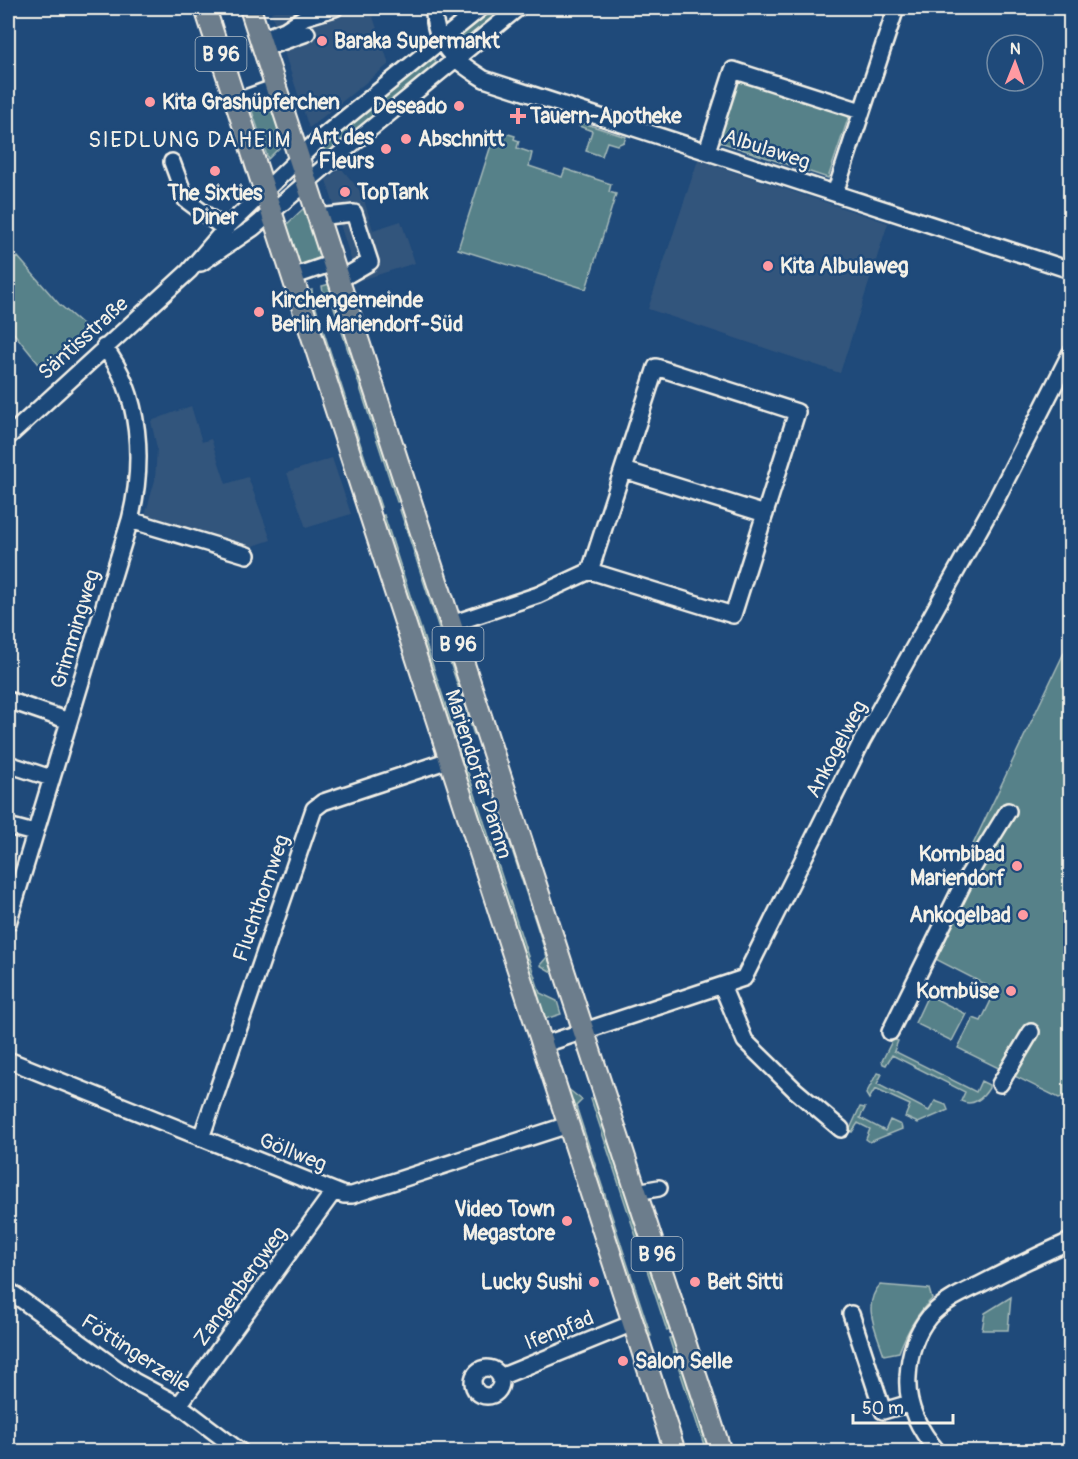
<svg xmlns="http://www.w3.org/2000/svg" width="1078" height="1459" viewBox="0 0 1078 1459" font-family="Pangolin,sans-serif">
<rect width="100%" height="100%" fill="#1f4a7a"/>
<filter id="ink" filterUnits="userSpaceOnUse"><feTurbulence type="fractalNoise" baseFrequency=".0167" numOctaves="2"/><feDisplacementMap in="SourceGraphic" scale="12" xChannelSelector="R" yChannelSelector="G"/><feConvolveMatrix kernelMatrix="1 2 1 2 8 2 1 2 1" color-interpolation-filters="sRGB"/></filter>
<g filter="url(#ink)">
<path fill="#32557c" d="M 284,8 L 370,8 L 389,64 L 309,128 L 271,12 Z
M 698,160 L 888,223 L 840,373 L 648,309 Z
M 341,168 L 362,193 L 373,230 L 401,221 L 415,263 L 358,281 L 326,180 Z
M 191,406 L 202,442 L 211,439 L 226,484 L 248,477 L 271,540 L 250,547 L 243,546 L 145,516 L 155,480 L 157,448 L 151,421 Z
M 332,458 L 351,514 L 306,528 L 287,473 Z"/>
<path fill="#568189" stroke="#a5b9b8" stroke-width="1.5" d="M 490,8 L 508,8 L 466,42 L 459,33 Z
M 431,55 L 438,64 L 326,155 L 322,144 Z
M 747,79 L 851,110 L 828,178 L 714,140 L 733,86 L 739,81 Z
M 266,99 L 270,100 L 284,143 L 268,159 L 251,108 L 253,104 Z
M 580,122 L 626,137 L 624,142 L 617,145 L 607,142 L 602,156 L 586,151 L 592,131 L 579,126 Z
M 505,133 L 515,136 L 514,139 L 519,141 L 517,148 L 532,153 L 529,166 L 562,177 L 565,169 L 611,184 L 609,192 L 616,194 L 586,289 L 458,249 L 494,136 L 503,138 Z
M 305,207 L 321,257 L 298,266 L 284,227 Z
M 18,257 L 59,304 L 90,331 L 46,373 L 8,326 L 8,263 Z
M 330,284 L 402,501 L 397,502 L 330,295 L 324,299 L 322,286 Z
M 312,290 L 313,299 L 381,507 L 376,509 L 305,292 Z
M 404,508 L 478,734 L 474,735 L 400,510 Z
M 384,515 L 457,740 L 452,742 L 378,517 Z
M 1070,640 L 1070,1094 L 1059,1098 L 958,1048 L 973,1018 L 981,1021 L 996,990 L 922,952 Z
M 460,748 L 540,993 L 557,1001 L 561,1014 L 542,1020 L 454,749 Z
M 500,803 L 555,974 L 540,965 L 547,957 L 497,804 Z
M 928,995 L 966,1014 L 952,1041 L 915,1023 Z
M 893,1039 L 898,1041 L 894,1051 L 976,1092 L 981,1081 L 989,1085 L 989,1088 C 983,1098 973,1107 961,1101 L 965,1092 L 892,1055 L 886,1065 L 883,1064 L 882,1061 Z
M 877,1073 L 882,1074 L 877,1084 L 929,1111 L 935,1101 L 946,1105 L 948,1110 L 918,1123 L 905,1117 L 910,1105 L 875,1089 L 869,1099 L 866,1094 Z
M 567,1088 L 582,1100 L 576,1106 L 651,1336 L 646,1337 Z
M 597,1098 L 672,1329 L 667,1331 L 591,1099 Z
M 860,1107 L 865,1108 L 860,1118 L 885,1131 L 890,1120 L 901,1125 L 902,1129 L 870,1142 L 866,1139 L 870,1129 L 858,1123 L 852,1132 L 849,1131 Z
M 880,1285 L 929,1289 L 932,1299 C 916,1314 907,1331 899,1352 L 884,1355 C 877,1332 861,1305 880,1285 Z
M 1011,1297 L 1008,1330 L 982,1330 L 985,1313 Z
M 675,1337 L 712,1451 L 706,1451 L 669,1338 Z"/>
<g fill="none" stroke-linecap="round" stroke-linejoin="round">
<g stroke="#f4f1e8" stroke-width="20">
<path id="minor" d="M 434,8 C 433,45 455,61 484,79 L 1070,270
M 260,39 L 285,30 L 305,17 L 335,8
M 273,45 L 307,33
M 237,101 L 276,87
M 707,151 L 733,70 L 861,111
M 172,162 L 186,200 L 225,229
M 835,193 L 896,8
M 318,217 L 354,213 L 370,262 L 339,280
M 201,263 L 253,228 L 347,148 L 518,8
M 292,277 L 333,263
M 8,437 L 189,271 L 225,229 L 316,142 L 481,8
M 624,470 L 765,514
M 130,520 L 247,555
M 451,624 L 538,595 L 590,571 L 733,615 L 797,412 L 656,367 L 590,571
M 8,700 L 69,721
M 8,764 L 51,778
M 8,826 L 34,833
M 8,923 L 130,520 C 144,464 142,395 104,347
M 722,986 L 745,1041 L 795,1090 L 841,1129
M 890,1032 L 963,884 L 1008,811
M 542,1045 L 744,978 L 862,741 L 998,496 L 1070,354
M 8,1060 L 344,1195 L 352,1195 L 568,1125
M 1000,1084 L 1031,1032
M 201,1138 L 314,809 L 323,802 L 449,760
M 636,1192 L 659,1188
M 8,1290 L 134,1381 L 179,1405 L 241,1452
M 851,1314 L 883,1411 L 910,1403
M473 1382a14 14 0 1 1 28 0a14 14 0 1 1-28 0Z
M 500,1377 L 633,1323
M 179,1405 L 334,1191
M 938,1452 C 919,1430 906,1406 908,1377 C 909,1355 915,1334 929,1317 C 943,1301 965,1292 983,1283 C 1012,1268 1041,1254 1070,1241"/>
</g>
<g stroke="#f4f1e8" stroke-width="24">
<path id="major" d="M 205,8 L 675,1452
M 250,8 L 721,1452"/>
</g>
<use href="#minor" stroke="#1f4a7a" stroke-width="15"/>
<use href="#major" stroke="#6c7d8c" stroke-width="20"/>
</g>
</g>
<g fill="#ff9aa2" stroke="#1f4a7a" stroke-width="2">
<circle cx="322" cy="41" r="6"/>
<circle cx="150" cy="102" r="6"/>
<circle cx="459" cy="106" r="6"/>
<path d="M515 107h6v6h6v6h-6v6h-6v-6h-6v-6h6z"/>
<circle cx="406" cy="139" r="6"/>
<circle cx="386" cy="149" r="6"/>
<circle cx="215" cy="171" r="6"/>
<circle cx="345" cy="192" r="6"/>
<circle cx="768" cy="266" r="6"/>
<circle cx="259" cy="312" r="6"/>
<circle cx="1017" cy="866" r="6"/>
<circle cx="1023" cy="915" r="6"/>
<circle cx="1011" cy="991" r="6"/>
<circle cx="567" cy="1221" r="6"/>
<circle cx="594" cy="1282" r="6"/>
<circle cx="695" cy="1282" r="6"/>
<circle cx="623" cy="1361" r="6"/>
</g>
<g text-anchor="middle" stroke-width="5" stroke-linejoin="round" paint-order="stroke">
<g fill="#1f4a7a" stroke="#b4bfc7" stroke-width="1.5">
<rect x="195.5" y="37" width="51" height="34" rx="4.5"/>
<rect x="432.5" y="627" width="51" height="34" rx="4.5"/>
<rect x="631.5" y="1237" width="51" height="34" rx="4.5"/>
</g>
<g font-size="20" font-weight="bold" fill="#f4f1e8">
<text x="221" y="61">B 96</text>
<text x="458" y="651">B 96</text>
<text x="657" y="1261">B 96</text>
</g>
<g font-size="21" font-weight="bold" fill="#f4f1e8" stroke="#1f4a7a" text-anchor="start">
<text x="334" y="48">Baraka Supermarkt</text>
<text x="162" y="109">Kita Grashüpferchen</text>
<text x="447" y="113" text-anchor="end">Deseado</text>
<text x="530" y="123">Tauern-Apotheke</text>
<text x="374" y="144" text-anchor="end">Art des<tspan x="374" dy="24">Fleurs</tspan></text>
<text x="418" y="146">Abschnitt</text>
<text x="357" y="199">TopTank</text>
<text x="215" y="200" text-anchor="middle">The Sixties<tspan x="215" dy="24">Diner</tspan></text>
<text x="780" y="273">Kita Albulaweg</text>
<text x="271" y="307">Kirchengemeinde<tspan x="271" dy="24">Berlin Mariendorf-Süd</tspan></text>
<text x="1005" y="861" text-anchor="end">Kombibad<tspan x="1005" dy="24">Mariendorf</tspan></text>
<text x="1011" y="922" text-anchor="end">Ankogelbad</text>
<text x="999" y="998" text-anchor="end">Kombüse</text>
<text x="555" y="1216" text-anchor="end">Video Town<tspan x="555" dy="24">Megastore</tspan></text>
<text x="582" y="1289" text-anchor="end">Lucky Sushi</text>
<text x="707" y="1289">Beit Sitti</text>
<text x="635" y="1368">Salon Selle</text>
</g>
<g font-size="21" fill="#f4f1e8" stroke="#1f4a7a">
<text transform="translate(767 149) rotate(18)" y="7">Albulaweg</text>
<text transform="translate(83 338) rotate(-42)" y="7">Säntisstraße</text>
<text transform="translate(75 629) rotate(-73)" y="7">Grimmingweg</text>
<text transform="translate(836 749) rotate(-62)" y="7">Ankogelweg</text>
<text transform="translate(479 774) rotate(72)" y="7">Mariendorfer Damm</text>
<text transform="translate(261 898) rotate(-71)" y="7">Fluchthornweg</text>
<text transform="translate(293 1152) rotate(22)" y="7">Göllweg</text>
<text transform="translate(240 1286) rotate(-54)" y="7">Zangenbergweg</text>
<text transform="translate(559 1330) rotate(-22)" y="7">Ifenpfad</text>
<text transform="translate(136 1353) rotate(33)" y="7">Föttingerzeile</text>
</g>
<g font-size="22" letter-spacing="1.5" fill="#f4f1e8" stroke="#1f4a7a">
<text x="190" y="147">SIEDLUNG DAHEIM</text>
</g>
</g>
<rect width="1078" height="1459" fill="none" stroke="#1f4a7a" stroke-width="30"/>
<rect x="15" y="15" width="1048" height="1429" fill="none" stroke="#f4f1e8" stroke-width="2" filter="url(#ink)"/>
<g transform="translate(1015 63) rotate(1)"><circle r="28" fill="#1f4a7a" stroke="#748da6" stroke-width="1.5"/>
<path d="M0-4.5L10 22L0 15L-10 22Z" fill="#ff9aa2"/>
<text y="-9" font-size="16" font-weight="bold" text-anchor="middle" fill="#f4f1e8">N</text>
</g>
<path d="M853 1414v9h100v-9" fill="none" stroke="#f4f1e8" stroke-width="3"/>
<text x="862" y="1414" font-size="18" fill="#f4f1e8" stroke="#1f4a7a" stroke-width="4.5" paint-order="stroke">50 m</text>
</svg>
